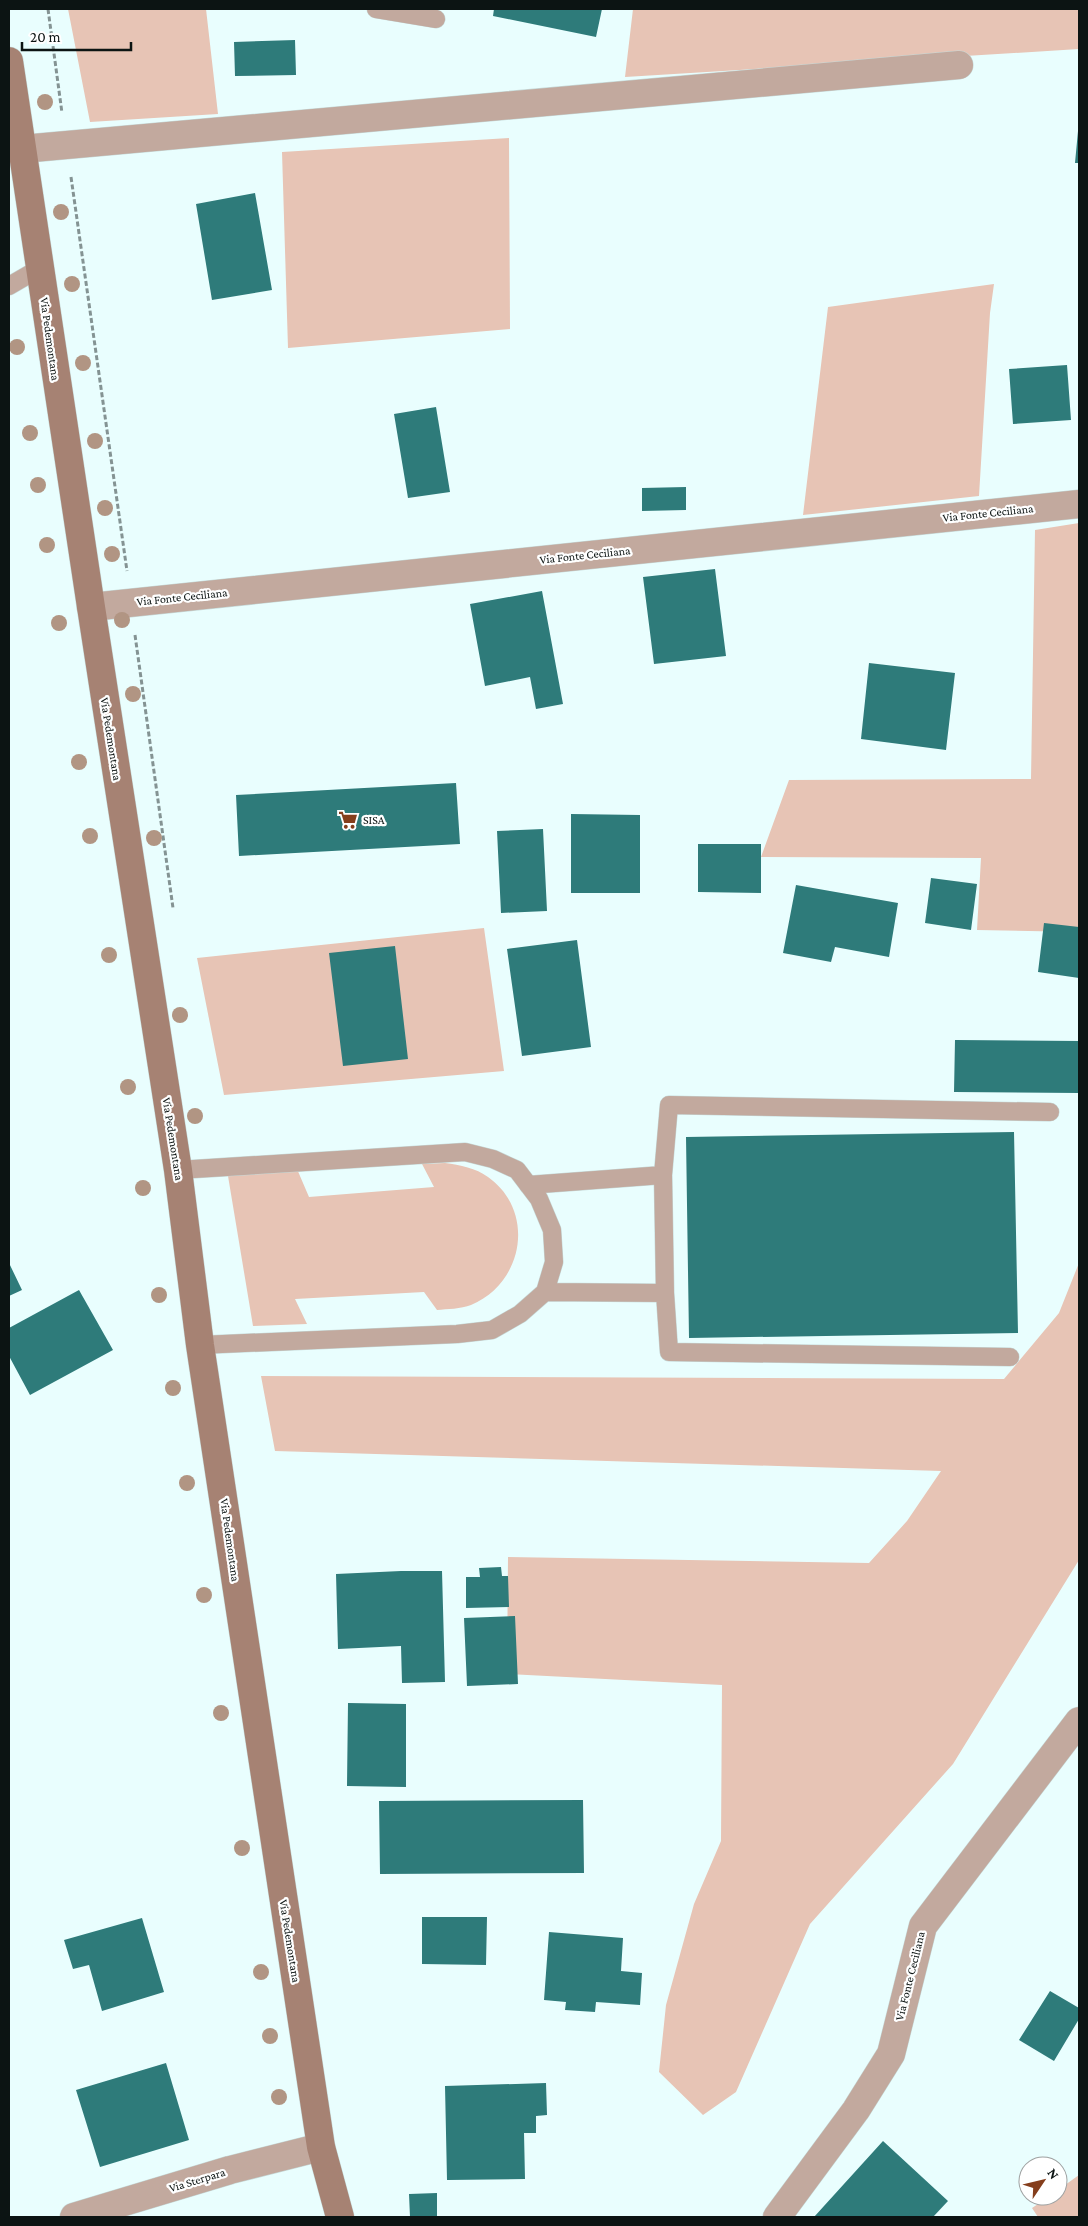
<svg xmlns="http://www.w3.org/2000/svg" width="1088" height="2226" viewBox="0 0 1088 2226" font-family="'Crimson Pro',serif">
<rect width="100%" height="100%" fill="#e9fefe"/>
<path fill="#e7c4b5" d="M 68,9 L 206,9 L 218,114 L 90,122 Z
M 633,9 L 1079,9 L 1079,49 L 625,77 Z
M 509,138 L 510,329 L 288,348 L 282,152 Z
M 994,284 L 990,313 L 979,496 L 803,515 L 828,307 Z
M 1079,523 L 1079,932 L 977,930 L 981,858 L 761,857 L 789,780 L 1031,779 L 1035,530 Z
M 484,928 L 504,1071 L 224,1095 L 197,958 Z
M 445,1163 C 460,1165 476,1168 488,1177 C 536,1211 524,1283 471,1305 C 461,1309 447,1309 437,1310 L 424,1292 L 295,1299 L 307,1324 L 253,1326 L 228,1176 L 297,1169 L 309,1197 L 434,1187 L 422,1164 Z
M 1079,1263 L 1079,1560 L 953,1764 L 810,1924 L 736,2092 L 703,2115 L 659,2072 L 666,2005 L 694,1904 L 721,1841 L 722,1685 L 507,1674 L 508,1557 L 869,1563 L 907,1521 L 941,1471 L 275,1451 L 261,1376 L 1004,1379 L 1059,1313 Z
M 1079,2175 L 1079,2217 L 1038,2217 L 1032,2208 L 1050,2196 L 1058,2196 L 1058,2190 Z"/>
<path fill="#2e7b7a" d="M 494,9 L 602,9 L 596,37 L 493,16 Z
M 295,40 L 296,75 L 235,76 L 234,42 Z
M 1078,131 L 1079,131 L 1079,163 L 1075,163 Z
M 255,193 L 272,290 L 212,300 L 196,204 Z
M 1067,365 L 1071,420 L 1013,424 L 1009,369 Z
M 436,407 L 450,492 L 408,498 L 394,414 Z
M 686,487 L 686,510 L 642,511 L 642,488 Z
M 715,569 L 726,656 L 654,664 L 643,577 Z
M 542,591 L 563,704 L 536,709 L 530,677 L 485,686 L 470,604 Z
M 869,663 L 955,673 L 946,750 L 861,739 Z
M 456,783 L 460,844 L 239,856 L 236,795 Z
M 571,814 L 640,815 L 640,893 L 571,893 Z
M 543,829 L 547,911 L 501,913 L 497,831 Z
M 698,844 L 761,844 L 761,893 L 698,892 Z
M 931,878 L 977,884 L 971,930 L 925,923 Z
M 796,885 L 898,903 L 889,957 L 835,947 L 831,962 L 783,953 Z
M 1044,923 L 1079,927 L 1079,978 L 1038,972 Z
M 577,940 L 591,1047 L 522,1056 L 507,949 Z
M 395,946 L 408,1059 L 343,1066 L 329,953 Z
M 955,1040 L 1079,1041 L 1079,1093 L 954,1092 Z
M 1014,1132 L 1018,1333 L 689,1338 L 686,1137 Z
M 9,1263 L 22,1290 L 9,1296 Z
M 79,1290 L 113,1350 L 30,1395 L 9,1356 L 9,1328 Z
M 501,1567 L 502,1576 L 508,1576 L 509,1607 L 466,1608 L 466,1577 L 480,1577 L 479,1568 Z
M 401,1571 L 442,1571 L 445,1682 L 402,1683 L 401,1646 L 338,1649 L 336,1574 Z
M 515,1616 L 518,1684 L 467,1686 L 464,1618 Z
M 348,1703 L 406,1704 L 406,1787 L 347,1786 Z
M 583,1800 L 584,1873 L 380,1874 L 379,1801 Z
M 422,1917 L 487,1917 L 486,1965 L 422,1964 Z
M 142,1918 L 164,1992 L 102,2011 L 89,1965 L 73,1969 L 64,1940 Z
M 549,1932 L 623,1938 L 621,1971 L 642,1973 L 640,2005 L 596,2002 L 595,2012 L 565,2010 L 566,2002 L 544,2000 Z
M 1050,1991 L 1079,2008 L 1079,2019 L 1054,2061 L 1019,2040 Z
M 166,2063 L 189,2140 L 100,2167 L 76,2090 Z
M 546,2083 L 547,2115 L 536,2116 L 536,2133 L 524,2133 L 525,2179 L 447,2180 L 445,2086 Z
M 883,2141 L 948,2201 L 933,2217 L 814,2217 Z
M 437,2193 L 437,2217 L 410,2217 L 409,2194 Z"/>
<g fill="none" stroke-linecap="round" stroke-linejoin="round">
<g stroke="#c6d9d8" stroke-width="19">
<path id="lane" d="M 376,9 L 436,19
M 9,286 L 40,268
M 178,1170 L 465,1152 L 493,1159 L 517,1170 L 539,1199 L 552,1230 L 554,1262 L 545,1292 L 520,1314 L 492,1330 L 457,1334 L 200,1345
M 663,1175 L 665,1293
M 528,1185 L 663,1175 L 669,1105 L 1050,1112
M 545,1292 L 665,1293 L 669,1352 L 1010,1357"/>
</g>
<g stroke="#c6d9d8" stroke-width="29">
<path id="street" d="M 22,149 L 959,65
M 91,607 L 1079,504
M 74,2217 L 230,2170 L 321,2147
M 777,2217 L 856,2110 L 891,2054 L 923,1926 L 1079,1721"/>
</g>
<g stroke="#c6d9d8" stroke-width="29">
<path id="secondary" d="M 9,61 L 91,607 L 178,1170 L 200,1345 L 321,2147 L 340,2217"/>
</g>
<path stroke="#849393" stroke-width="3" stroke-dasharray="5 2.5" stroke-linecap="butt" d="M 48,9 L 62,113
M 71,177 L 127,571
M 135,635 L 173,908"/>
<use href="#lane" stroke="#c2a99e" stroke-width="18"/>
<use href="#street" stroke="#c2a99e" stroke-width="28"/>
<use href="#secondary" stroke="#a68273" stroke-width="28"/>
</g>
<g fill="#b19583">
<circle cx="45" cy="102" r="8"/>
<circle cx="61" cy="212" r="8"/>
<circle cx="72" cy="284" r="8"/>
<circle cx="17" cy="347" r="8"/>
<circle cx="83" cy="363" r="8"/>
<circle cx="30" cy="433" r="8"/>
<circle cx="95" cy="441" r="8"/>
<circle cx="38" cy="485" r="8"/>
<circle cx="105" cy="508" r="8"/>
<circle cx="47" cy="545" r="8"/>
<circle cx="112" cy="554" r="8"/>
<circle cx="122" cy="620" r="8"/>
<circle cx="59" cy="623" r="8"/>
<circle cx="133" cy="694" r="8"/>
<circle cx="79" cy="762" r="8"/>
<circle cx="90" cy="836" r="8"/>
<circle cx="154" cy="838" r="8"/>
<circle cx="109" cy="955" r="8"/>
<circle cx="180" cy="1015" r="8"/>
<circle cx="128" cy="1087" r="8"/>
<circle cx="195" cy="1116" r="8"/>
<circle cx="143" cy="1188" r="8"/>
<circle cx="159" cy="1295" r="8"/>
<circle cx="173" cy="1388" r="8"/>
<circle cx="187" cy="1483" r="8"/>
<circle cx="204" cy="1595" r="8"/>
<circle cx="221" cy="1713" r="8"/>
<circle cx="242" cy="1848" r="8"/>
<circle cx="261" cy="1972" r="8"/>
<circle cx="270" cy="2036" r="8"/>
<circle cx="279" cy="2097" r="8"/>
</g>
<defs>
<g id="supermarket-bare" transform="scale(1.5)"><path d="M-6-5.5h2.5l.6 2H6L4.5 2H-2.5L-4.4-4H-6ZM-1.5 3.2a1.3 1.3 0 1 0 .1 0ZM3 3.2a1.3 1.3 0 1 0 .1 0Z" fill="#853e1c" stroke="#fff" stroke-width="2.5" paint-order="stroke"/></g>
</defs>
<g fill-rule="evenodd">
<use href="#supermarket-bare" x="348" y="820"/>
</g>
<g text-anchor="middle" stroke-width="4.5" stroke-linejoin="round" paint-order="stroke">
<g font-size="12" fill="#0c1413" stroke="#fff">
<text transform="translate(50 339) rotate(82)" y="4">Via Pedemontana</text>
<text transform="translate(988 513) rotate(-6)" y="4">Via Fonte Ceciliana</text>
<text transform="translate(585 555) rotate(-6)" y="4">Via Fonte Ceciliana</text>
<text transform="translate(182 597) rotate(-6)" y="4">Via Fonte Ceciliana</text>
<text transform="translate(111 739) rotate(81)" y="4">Via Pedemontana</text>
<text transform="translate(173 1139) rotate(81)" y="4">Via Pedemontana</text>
<text transform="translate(230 1540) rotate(82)" y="4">Via Pedemontana</text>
<text transform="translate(290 1941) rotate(81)" y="4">Via Pedemontana</text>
<text transform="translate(910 1976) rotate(-76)" y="4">Via Fonte Ceciliana</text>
<text transform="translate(197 2180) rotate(-17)" y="4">Via Sterpara</text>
</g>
<g font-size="12" fill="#0c1413" stroke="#fff" text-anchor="start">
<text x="363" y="824">SISA</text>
</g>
</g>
<rect width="1088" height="2226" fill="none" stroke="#0c1413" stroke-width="20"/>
<g transform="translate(1043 2181) rotate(55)"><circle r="24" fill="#ffffff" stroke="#9ea1a1"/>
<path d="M0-4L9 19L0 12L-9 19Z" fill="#853e1c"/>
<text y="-8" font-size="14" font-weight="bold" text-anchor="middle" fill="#0c1413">N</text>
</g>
<path d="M22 42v8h109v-8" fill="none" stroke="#0c1413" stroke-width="2.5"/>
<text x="30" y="42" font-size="15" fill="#0c1413" stroke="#ffffff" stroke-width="4" paint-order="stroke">20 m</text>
</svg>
